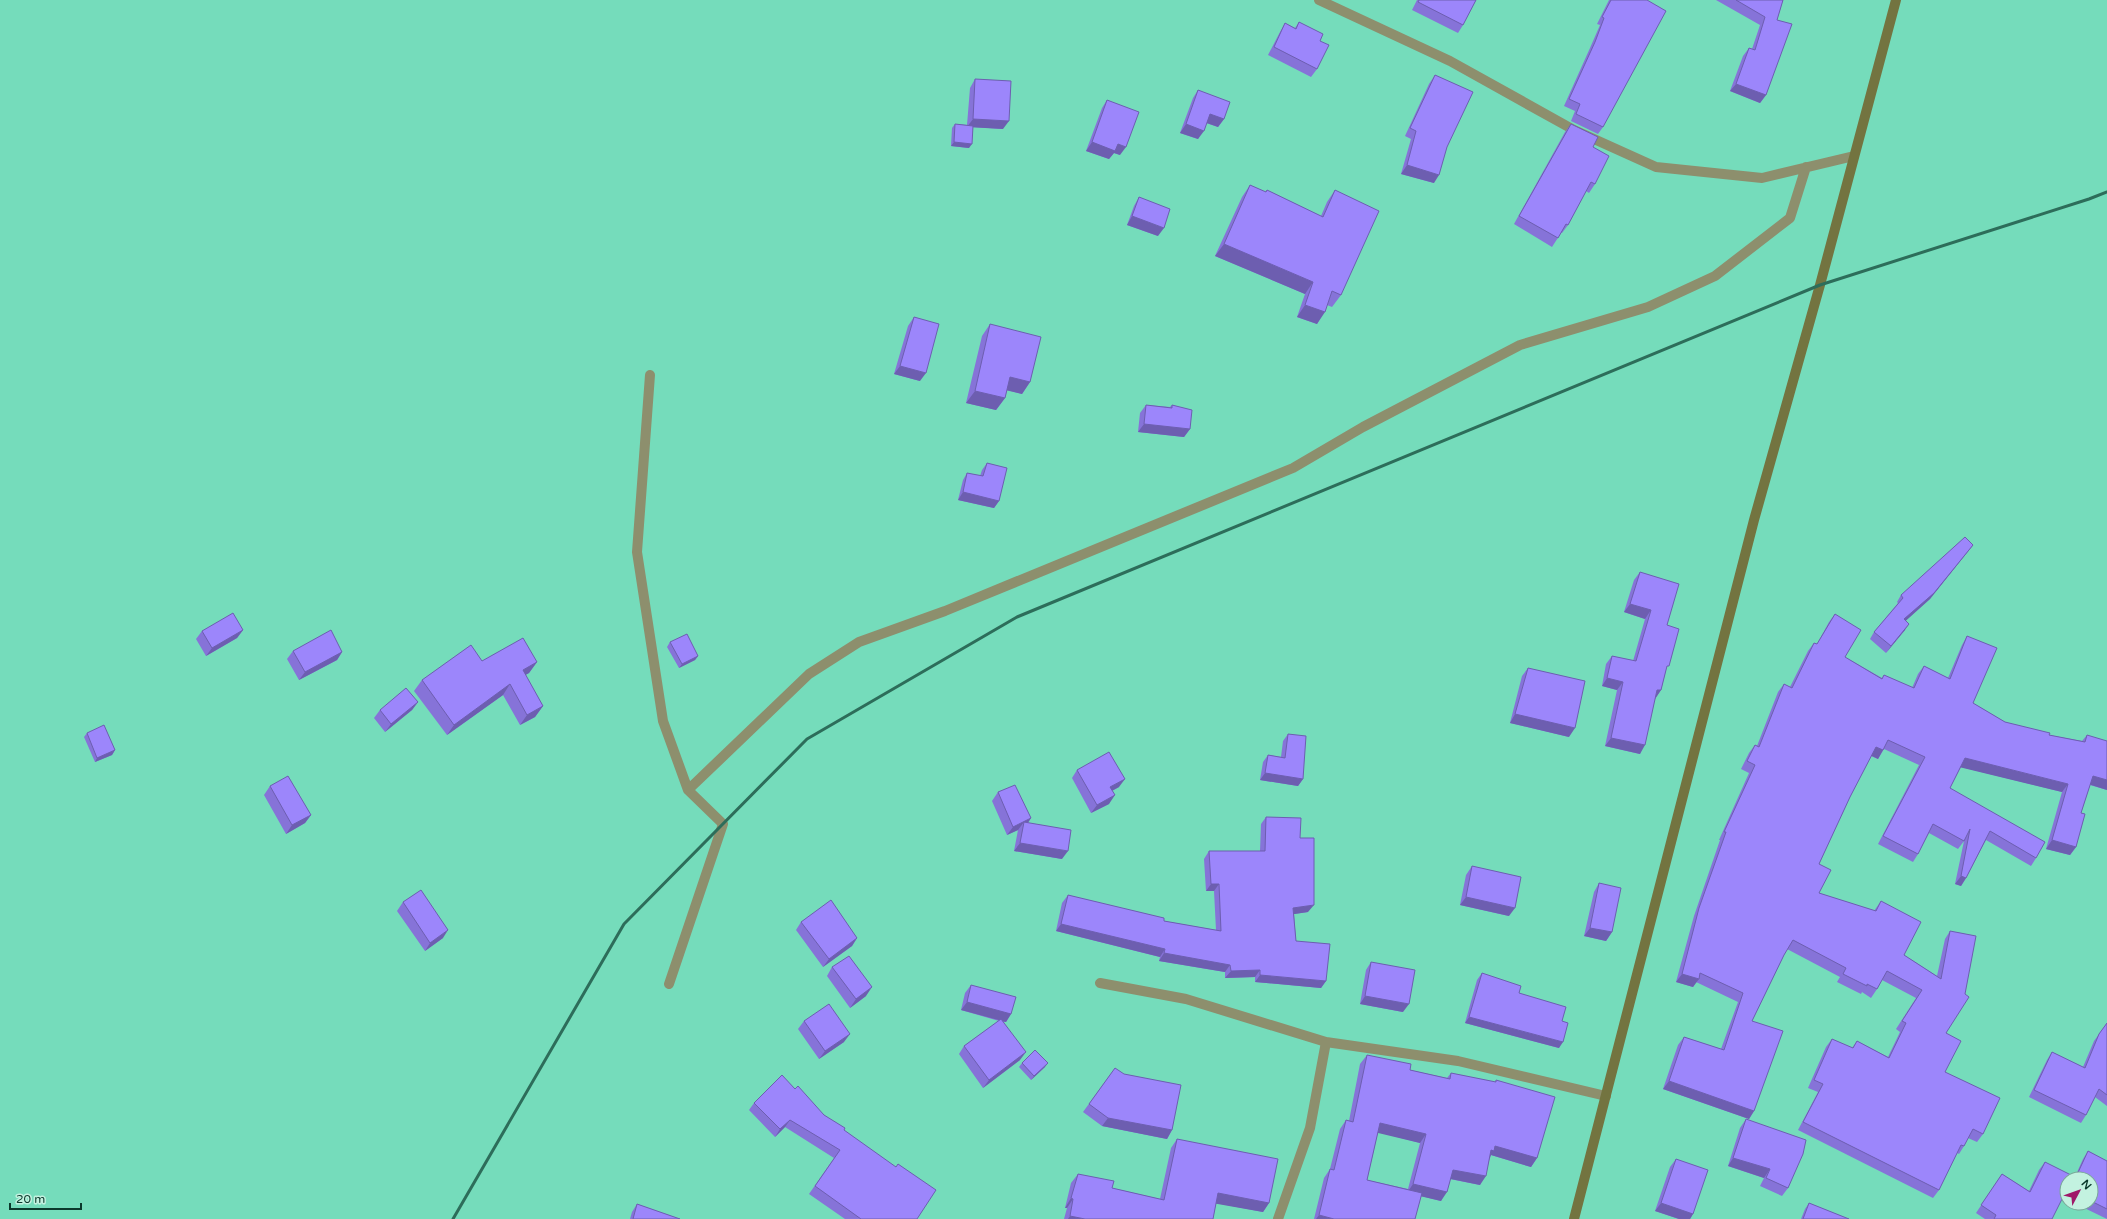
<svg xmlns="http://www.w3.org/2000/svg" width="2107" height="1219" viewBox="0 0 2107 1219" font-family="'Varela Round',sans-serif">
<rect width="100%" height="100%" fill="#75dcbb"/>
<g fill="none" stroke-linecap="round" stroke-linejoin="round">
<path stroke="#8d8f6d" stroke-width="10" d="M 1319,0 L 1450,61 L 1574,130 L 1656,167 L 1762,178 L 1854,156
M 650,375 L 637,552 L 663,721 L 688,790 L 723,824 L 669,984
M 688,790 L 809,674 L 859,642 L 945,611 L 1293,468 L 1363,427 L 1520,345 L 1648,307 L 1715,276 L 1790,218 L 1806,167
M 1100,983 L 1186,999 L 1326,1042 L 1458,1061 L 1606,1096
M 1278,1219 L 1310,1128 L 1326,1042"/>
<path stroke="#737440" stroke-width="10" d="M 1574,1219 L 1754,520 L 1820,285 L 1896,0"/>
<path stroke="#2d6d5a" stroke-width="3" d="M 453,1219 L 624,924 L 807,739 L 1017,617 L 1820,285 L 2089,199 L 2107,192"/>
</g>
<path fill="#8673d8" fill-rule="evenodd" d="M 1417,0 L 1476,0 L 1463,25 L 1458,33 L 1412,10 Z
M 1609,0 L 1647,0 L 1603,127 L 1598,134 L 1571,121 L 1575,111 L 1564,106 L 1590,48 L 1600,25 L 1597,24 Z
M 1716,0 L 1783,0 L 1777,20 L 1766,95 L 1760,103 L 1730,91 L 1743,56 L 1749,48 L 1752,49 L 1760,25 Z
M 1299,22 L 1320,41 L 1317,69 L 1311,77 L 1268,55 L 1280,32 L 1285,23 L 1295,28 Z
M 1435,75 L 1434,183 L 1401,174 L 1411,139 L 1405,136 L 1429,84 Z
M 975,79 L 1003,129 L 973,127 L 969,148 L 951,146 L 952,128 L 955,124 L 967,125 L 970,88 Z
M 1198,90 L 1224,119 L 1218,127 L 1206,123 L 1198,139 L 1180,133 L 1193,98 Z
M 1107,100 L 1120,155 L 1114,153 L 1109,159 L 1086,151 L 1102,108 Z
M 1571,124 L 1593,147 L 1595,184 L 1589,193 L 1586,191 L 1568,225 L 1562,233 L 1561,233 L 1552,247 L 1514,224 L 1565,132 Z
M 1250,185 L 1265,192 L 1267,190 L 1321,216 L 1327,202 L 1335,190 L 1341,295 L 1332,307 L 1327,305 L 1317,324 L 1297,317 L 1305,294 L 1215,256 L 1242,197 Z
M 1139,197 L 1158,236 L 1127,225 L 1134,206 Z
M 914,317 L 920,381 L 894,374 L 908,326 Z
M 990,324 L 1030,382 L 1022,394 L 1007,390 L 1005,398 L 996,410 L 966,403 L 982,336 Z
M 1146,405 L 1170,407 L 1172,405 L 1190,429 L 1184,437 L 1138,432 L 1140,413 Z
M 987,463 L 999,501 L 994,508 L 958,500 L 963,480 L 967,473 L 980,476 L 982,470 Z
M 1973,545 L 1930,599 L 1905,621 L 1905,630 L 1886,653 L 1870,639 L 1874,632 L 1898,603 L 1897,602 L 1901,595 Z
M 1640,572 L 1667,625 L 1666,670 L 1661,690 L 1655,699 L 1640,754 L 1605,746 L 1617,690 L 1602,686 L 1606,664 L 1612,656 L 1633,661 L 1645,619 L 1624,612 L 1634,580 Z
M 1835,614 L 1845,657 L 1882,678 L 1884,675 L 1912,688 L 1918,674 L 1924,666 L 1948,678 L 1962,645 L 1967,636 L 1973,703 L 2005,722 L 2049,735 L 2082,741 L 2087,735 L 2107,790 L 2090,785 L 2081,813 L 2076,847 L 2070,855 L 2046,849 L 2062,792 L 1961,767 L 1950,788 L 2036,858 L 2031,866 L 1986,840 L 1966,878 L 1961,886 L 1955,884 L 1964,841 L 1958,849 L 1929,833 L 1918,854 L 1913,862 L 1878,844 L 1919,765 L 1884,749 L 1878,759 L 1871,756 L 1850,797 L 1819,864 L 1819,893 L 1874,911 L 1881,901 L 1904,955 L 1937,976 L 1945,939 L 1950,931 L 1945,1072 L 1983,1134 L 1977,1142 L 1968,1138 L 1964,1146 L 1959,1154 L 1957,1153 L 1939,1190 L 1933,1198 L 1798,1130 L 1818,1092 L 1808,1088 L 1826,1047 L 1832,1039 L 1852,1048 L 1857,1041 L 1888,1057 L 1900,1032 L 1896,1029 L 1916,998 L 1882,980 L 1877,989 L 1871,998 L 1862,992 L 1861,994 L 1837,982 L 1840,977 L 1787,949 L 1784,955 L 1752,1021 L 1754,1111 L 1749,1119 L 1663,1089 L 1678,1045 L 1684,1037 L 1721,1049 L 1738,1002 L 1696,982 L 1693,987 L 1676,982 L 1694,916 L 1720,840 L 1719,840 L 1749,773 L 1741,769 L 1749,753 L 1755,745 L 1757,746 L 1778,692 L 1784,684 L 1790,687 L 1808,651 L 1814,643 L 1817,644 L 1829,622 Z
M 243,630 L 237,638 L 206,656 L 196,639 L 202,631 Z
M 670,642 L 698,656 L 695,660 L 679,668 L 667,647 Z
M 293,651 L 342,652 L 337,660 L 299,680 L 287,659 Z
M 482,661 L 537,662 L 529,673 L 525,675 L 543,706 L 535,717 L 520,725 L 503,695 L 447,735 L 414,691 L 422,680 Z
M 1528,668 L 1569,737 L 1510,723 L 1522,676 Z
M 418,702 L 412,710 L 385,732 L 374,718 L 380,710 Z
M 87,733 L 115,750 L 112,755 L 95,762 L 84,737 Z
M 1288,734 L 1303,779 L 1298,786 L 1260,780 L 1263,762 L 1268,755 L 1281,757 L 1283,741 Z
M 1077,770 L 1119,787 L 1112,791 L 1109,804 L 1091,813 L 1072,778 Z
M 270,786 L 311,815 L 305,823 L 286,834 L 264,795 Z
M 998,792 L 1031,818 L 1028,823 L 1062,859 L 1014,851 L 1018,830 L 1007,835 L 992,801 Z
M 1266,817 L 1300,838 L 1308,912 L 1294,914 L 1296,941 L 1326,981 L 1321,988 L 1255,982 L 1255,977 L 1225,978 L 1225,972 L 1159,961 L 1160,957 L 1056,931 L 1062,903 L 1068,895 L 1164,921 L 1216,930 L 1214,891 L 1206,891 L 1204,859 L 1209,851 L 1260,851 L 1261,824 Z
M 1472,866 L 1509,916 L 1460,905 L 1466,875 Z
M 1599,883 L 1612,932 L 1606,941 L 1584,936 L 1594,892 Z
M 403,902 L 443,938 L 425,951 L 397,911 Z
M 801,922 L 857,938 L 852,946 L 823,967 L 796,930 Z
M 1371,962 L 1403,1012 L 1360,1004 L 1366,970 Z
M 832,967 L 866,996 L 850,1008 L 827,976 Z
M 1482,973 L 1562,1021 L 1559,1048 L 1465,1023 L 1477,980 Z
M 971,985 L 1011,1014 L 1006,1022 L 1003,1022 L 1020,1060 L 983,1088 L 959,1054 L 964,1046 L 999,1021 L 961,1010 L 965,993 Z
M 804,1021 L 844,1042 L 819,1059 L 798,1029 Z
M 2107,1023 L 2107,1106 L 2095,1097 L 2086,1115 L 2081,1123 L 2029,1097 L 2047,1060 L 2052,1052 L 2083,1067 L 2094,1041 Z
M 1367,1055 L 1410,1070 L 1447,1078 L 1451,1073 L 1495,1082 L 1496,1080 L 1537,1158 L 1531,1167 L 1491,1155 L 1490,1158 L 1480,1185 L 1450,1179 L 1441,1201 L 1421,1196 L 1415,1219 L 1314,1219 L 1324,1178 L 1330,1169 L 1340,1129 L 1346,1120 L 1349,1121 L 1360,1064 ZM 1378,1132 L 1420,1143 L 1408,1189 L 1367,1180 Z
M 1022,1063 L 1045,1067 L 1031,1080 L 1019,1067 Z
M 1115,1068 L 1172,1130 L 1167,1139 L 1102,1126 L 1083,1112 Z
M 795,1089 L 824,1115 L 844,1130 L 917,1219 L 845,1219 L 809,1194 L 834,1158 L 785,1127 L 775,1137 L 749,1110 L 754,1103 Z
M 1746,1119 L 1788,1188 L 1782,1196 L 1760,1186 L 1764,1178 L 1728,1166 L 1740,1128 Z
M 1177,1139 L 1269,1203 L 1263,1212 L 1216,1203 L 1213,1219 L 1064,1219 L 1067,1208 L 1065,1208 L 1071,1183 L 1078,1174 L 1112,1188 L 1160,1199 L 1171,1148 Z
M 2088,1151 L 2107,1161 L 2107,1219 L 2074,1203 L 2091,1203 L 2091,1179 L 2074,1179 L 2083,1159 Z
M 1676,1159 L 1693,1214 L 1690,1219 L 1679,1219 L 1655,1211 L 1670,1167 Z
M 2045,1162 L 2052,1219 L 1985,1219 L 1976,1213 L 2002,1174 L 2029,1191 L 2039,1170 Z
M 2067,1193 L 2067,1199 L 2065,1198 Z
M 1809,1203 L 1849,1219 L 1801,1219 L 1805,1209 Z
M 637,1204 L 680,1219 L 630,1219 L 632,1212 Z"/>
<path fill="#6d5eb0" d="M 1736,84 L 1766,95 L 1760,103 L 1730,91 Z
M 1210,114 L 1224,119 L 1218,127 L 1204,122 Z
M 973,119 L 1009,121 L 1003,129 L 967,127 Z
M 1186,124 L 1204,131 L 1198,139 L 1180,133 Z
M 954,142 L 972,144 L 969,148 L 951,146 Z
M 1092,142 L 1118,144 L 1126,147 L 1120,155 L 1114,153 L 1109,159 L 1086,151 Z
M 1407,165 L 1439,175 L 1434,183 L 1401,174 Z
M 1132,216 L 1164,228 L 1158,236 L 1127,225 Z
M 1224,244 L 1313,282 L 1305,294 L 1215,256 Z
M 1305,305 L 1325,312 L 1317,324 L 1297,317 Z
M 900,366 L 926,373 L 920,381 L 894,374 Z
M 1010,377 L 1030,382 L 1022,394 L 1001,389 Z
M 975,391 L 1005,398 L 996,410 L 966,403 Z
M 1144,424 L 1190,429 L 1184,437 L 1138,432 Z
M 963,492 L 999,501 L 994,508 L 958,500 Z
M 1973,545 L 1930,599 L 1900,626 L 1904,619 Z
M 1630,604 L 1651,610 L 1645,619 L 1624,612 Z
M 1909,624 L 1905,630 L 1886,653 L 1891,646 Z
M 243,630 L 237,638 L 206,656 L 212,648 Z
M 342,652 L 337,660 L 299,680 L 305,672 Z
M 698,656 L 695,660 L 679,668 L 682,664 Z
M 537,662 L 529,673 L 515,681 L 523,670 Z
M 1607,678 L 1623,682 L 1617,690 L 1602,686 Z
M 510,684 L 503,695 L 447,735 L 454,725 Z
M 1657,690 L 1661,690 L 1655,699 Z
M 418,702 L 412,710 L 385,732 L 391,724 Z
M 543,706 L 535,717 L 520,725 L 527,715 Z
M 1515,714 L 1575,728 L 1569,737 L 1510,723 Z
M 1611,738 L 1645,745 L 1640,754 L 1605,746 Z
M 1876,747 L 1883,750 L 1878,759 L 1870,755 Z
M 115,750 L 112,755 L 95,762 L 97,758 Z
M 1965,758 L 2068,784 L 2062,792 L 1959,767 Z
M 1265,773 L 1303,779 L 1298,786 L 1260,780 Z
M 2093,776 L 2107,780 L 2107,790 L 2088,784 Z
M 1125,779 L 1119,787 L 1104,795 L 1110,787 Z
M 1115,795 L 1109,804 L 1091,813 L 1097,805 Z
M 311,815 L 305,823 L 286,834 L 292,825 Z
M 1031,818 L 1025,827 L 1024,822 L 1018,830 L 1007,835 L 1013,827 Z
M 2052,840 L 2076,847 L 2070,855 L 2046,849 Z
M 1020,843 L 1068,851 L 1062,859 L 1014,851 Z
M 1961,876 L 1966,878 L 1961,886 L 1955,884 Z
M 1211,884 L 1219,884 L 1214,891 L 1206,891 Z
M 1466,897 L 1515,908 L 1509,916 L 1460,905 Z
M 1314,905 L 1308,912 L 1288,915 L 1293,908 Z
M 1061,924 L 1165,949 L 1160,957 L 1056,931 Z
M 1590,928 L 1612,932 L 1606,941 L 1584,936 Z
M 448,930 L 443,938 L 425,951 L 430,943 Z
M 857,938 L 852,946 L 823,967 L 829,959 Z
M 1164,953 L 1230,965 L 1225,972 L 1159,961 Z
M 1260,970 L 1255,977 L 1225,978 L 1231,971 Z
M 1682,974 L 1699,979 L 1693,987 L 1676,982 Z
M 1260,975 L 1326,981 L 1321,988 L 1255,982 Z
M 872,987 L 866,996 L 850,1008 L 856,999 Z
M 1365,996 L 1409,1004 L 1403,1012 L 1360,1004 Z
M 967,1002 L 1011,1014 L 1006,1022 L 961,1010 Z
M 1469,1017 L 1563,1042 L 1559,1048 L 1465,1023 Z
M 850,1034 L 844,1042 L 819,1059 L 825,1051 Z
M 1026,1052 L 1020,1060 L 983,1088 L 989,1080 Z
M 1048,1063 L 1045,1067 L 1031,1080 L 1034,1076 Z
M 1669,1081 L 1754,1111 L 1749,1119 L 1663,1089 Z
M 1108,1118 L 1172,1130 L 1167,1139 L 1102,1126 Z
M 790,1120 L 785,1127 L 775,1137 L 780,1129 Z
M 1380,1123 L 1426,1134 L 1420,1143 L 1374,1132 Z
M 1495,1146 L 1537,1158 L 1531,1167 L 1491,1155 L 1488,1160 L 1491,1150 Z
M 1733,1158 L 1770,1169 L 1764,1178 L 1728,1166 Z
M 1453,1170 L 1486,1176 L 1480,1185 L 1446,1178 Z
M 1413,1184 L 1447,1192 L 1441,1201 L 1407,1193 Z
M 1218,1193 L 1269,1203 L 1263,1212 L 1212,1203 Z
M 1071,1198 L 1073,1199 L 1067,1208 L 1065,1208 Z
M 1661,1203 L 1693,1214 L 1690,1219 L 1679,1219 L 1655,1211 Z
M 1319,1215 L 1334,1219 L 1316,1219 Z
M 1070,1216 L 1085,1219 L 1068,1219 Z"/>
<path fill="#9c86fb" stroke="#6d5eb0" d="M 1419,0 L 1476,0 L 1463,25 L 1418,2 Z
M 1611,0 L 1647,0 L 1666,11 L 1603,127 L 1576,114 L 1580,104 L 1569,99 L 1595,42 L 1604,18 L 1602,17 Z
M 1736,0 L 1783,0 L 1777,20 L 1792,24 L 1766,95 L 1736,84 L 1749,48 L 1755,50 L 1765,17 Z
M 1299,22 L 1323,34 L 1320,41 L 1329,45 L 1317,69 L 1274,47 L 1285,23 L 1296,29 Z
M 1435,75 L 1473,92 L 1447,147 L 1439,175 L 1407,165 L 1416,131 L 1410,128 Z
M 975,79 L 1011,81 L 1009,121 L 973,119 Z
M 1198,90 L 1230,102 L 1224,119 L 1210,114 L 1204,131 L 1186,124 Z
M 1107,100 L 1139,112 L 1126,147 L 1118,144 L 1115,151 L 1092,142 Z
M 955,124 L 973,126 L 972,144 L 954,142 Z
M 1571,124 L 1598,137 L 1593,147 L 1609,156 L 1595,184 L 1591,182 L 1568,225 L 1566,224 L 1558,238 L 1519,216 Z
M 1250,185 L 1266,192 L 1267,190 L 1323,217 L 1335,190 L 1379,211 L 1341,295 L 1332,291 L 1325,312 L 1305,305 L 1313,282 L 1224,244 Z
M 1139,197 L 1170,209 L 1164,228 L 1132,216 Z
M 914,317 L 939,324 L 926,373 L 900,366 Z
M 990,324 L 1041,337 L 1030,382 L 1010,377 L 1005,398 L 975,391 Z
M 1146,405 L 1172,408 L 1172,405 L 1192,410 L 1190,429 L 1144,424 Z
M 987,463 L 1007,468 L 999,501 L 963,492 L 967,473 L 983,476 Z
M 1965,537 L 1973,545 L 1934,593 L 1904,619 L 1909,624 L 1891,646 L 1874,632 L 1903,598 L 1901,595 Z
M 1640,572 L 1679,584 L 1667,625 L 1679,629 L 1669,666 L 1667,666 L 1661,690 L 1657,690 L 1645,745 L 1611,738 L 1623,682 L 1607,678 L 1612,656 L 1636,661 L 1651,610 L 1630,604 Z
M 233,613 L 243,630 L 212,648 L 202,631 Z
M 1835,614 L 1861,630 L 1845,657 L 1882,679 L 1884,675 L 1914,688 L 1924,666 L 1950,679 L 1967,636 L 1997,648 L 1973,703 L 2005,722 L 2050,733 L 2049,735 L 2085,742 L 2087,735 L 2107,741 L 2107,780 L 2093,776 L 2081,813 L 2085,814 L 2076,847 L 2052,840 L 2068,784 L 1965,758 L 1950,788 L 2045,842 L 2036,858 L 1990,831 L 1966,878 L 1961,876 L 1970,829 L 1964,841 L 1933,824 L 1918,854 L 1883,836 L 1925,757 L 1888,740 L 1883,750 L 1876,747 L 1850,797 L 1819,864 L 1831,870 L 1819,893 L 1876,911 L 1881,901 L 1921,922 L 1904,955 L 1941,979 L 1950,931 L 1976,936 L 1965,994 L 1969,997 L 1946,1033 L 1961,1041 L 1945,1072 L 2000,1098 L 1983,1134 L 1973,1129 L 1964,1146 L 1961,1145 L 1939,1190 L 1803,1122 L 1823,1084 L 1814,1080 L 1832,1039 L 1853,1048 L 1857,1041 L 1889,1058 L 1906,1023 L 1902,1021 L 1922,990 L 1887,971 L 1877,989 L 1867,984 L 1867,986 L 1843,974 L 1846,968 L 1793,940 L 1784,955 L 1752,1021 L 1783,1031 L 1754,1111 L 1669,1081 L 1684,1037 L 1724,1050 L 1743,993 L 1700,973 L 1699,979 L 1682,974 L 1699,908 L 1726,832 L 1724,832 L 1755,765 L 1747,761 L 1755,745 L 1759,747 L 1784,684 L 1792,688 L 1814,643 L 1817,644 Z
M 331,630 L 342,652 L 305,672 L 293,651 Z
M 687,634 L 698,656 L 682,664 L 670,642 Z
M 523,638 L 537,662 L 523,670 L 543,706 L 527,715 L 510,684 L 454,725 L 422,680 L 471,645 L 482,661 Z
M 1528,668 L 1585,681 L 1575,728 L 1515,714 Z
M 406,688 L 418,702 L 391,724 L 380,710 Z
M 104,725 L 115,750 L 97,758 L 87,733 Z
M 1288,734 L 1306,736 L 1303,779 L 1265,773 L 1268,755 L 1285,758 Z
M 1109,752 L 1125,779 L 1110,787 L 1115,795 L 1097,805 L 1077,770 Z
M 288,776 L 311,815 L 292,825 L 270,786 Z
M 1015,785 L 1031,818 L 1013,827 L 998,792 Z
M 1266,817 L 1301,818 L 1300,838 L 1314,838 L 1314,905 L 1293,908 L 1296,941 L 1330,944 L 1326,981 L 1260,975 L 1260,970 L 1231,971 L 1230,965 L 1164,953 L 1165,949 L 1061,924 L 1068,895 L 1164,918 L 1164,921 L 1221,931 L 1219,884 L 1211,884 L 1209,851 L 1265,851 Z
M 1024,822 L 1071,830 L 1068,851 L 1020,843 Z
M 1472,866 L 1521,877 L 1515,908 L 1466,897 Z
M 1599,883 L 1621,888 L 1612,932 L 1590,928 Z
M 421,890 L 448,930 L 430,943 L 403,902 Z
M 831,900 L 857,938 L 829,959 L 801,922 Z
M 849,956 L 872,987 L 856,999 L 832,967 Z
M 1371,962 L 1415,970 L 1409,1004 L 1365,996 Z
M 1482,973 L 1521,986 L 1519,993 L 1566,1007 L 1562,1021 L 1568,1023 L 1563,1042 L 1469,1017 Z
M 971,985 L 1016,997 L 1011,1014 L 967,1002 Z
M 829,1004 L 850,1034 L 825,1051 L 804,1021 Z
M 1001,1019 L 1026,1052 L 989,1080 L 964,1046 Z
M 2107,1023 L 2107,1095 L 2099,1089 L 2086,1115 L 2034,1090 L 2052,1052 L 2085,1068 L 2099,1034 Z
M 1035,1050 L 1048,1063 L 1034,1076 L 1022,1063 Z
M 1367,1055 L 1411,1064 L 1410,1070 L 1450,1079 L 1451,1073 L 1496,1082 L 1496,1080 L 1555,1097 L 1537,1158 L 1495,1146 L 1494,1151 L 1491,1150 L 1486,1176 L 1453,1170 L 1447,1192 L 1413,1184 L 1426,1134 L 1380,1123 L 1367,1180 L 1422,1193 L 1415,1219 L 1334,1219 L 1319,1215 L 1330,1169 L 1334,1170 L 1346,1120 L 1353,1122 Z
M 1115,1068 L 1124,1074 L 1181,1085 L 1172,1130 L 1108,1118 L 1089,1104 Z
M 782,1075 L 795,1089 L 798,1086 L 824,1115 L 845,1128 L 844,1130 L 896,1167 L 898,1164 L 936,1190 L 917,1219 L 861,1219 L 815,1186 L 840,1150 L 790,1120 L 780,1129 L 754,1103 Z
M 1746,1119 L 1806,1140 L 1803,1154 L 1788,1188 L 1766,1178 L 1770,1169 L 1733,1158 Z
M 1177,1139 L 1278,1159 L 1269,1203 L 1218,1193 L 1213,1219 L 1085,1219 L 1070,1216 L 1073,1199 L 1071,1198 L 1078,1174 L 1114,1181 L 1112,1188 L 1164,1200 Z
M 2088,1151 L 2107,1161 L 2107,1209 L 2091,1201 L 2091,1179 L 2075,1179 Z
M 1676,1159 L 1708,1170 L 1693,1214 L 1661,1203 Z
M 2045,1162 L 2073,1176 L 2072,1179 L 2067,1179 L 2067,1189 L 2052,1219 L 1994,1219 L 1996,1215 L 1981,1205 L 2002,1174 L 2030,1192 Z
M 1809,1203 L 1849,1219 L 1803,1219 Z
M 637,1204 L 680,1219 L 633,1219 Z"/>
<g transform="translate(2079 1191) rotate(49)"><circle r="19" fill="#c3f2e0" stroke="#79a898"/>
<path d="M0-3L7 15L0 10L-7 15Z" fill="#9f1969"/>
<text y="-6" font-size="11" font-weight="bold" text-anchor="middle" fill="#0b392c">N</text>
</g>
<path d="M10 1203v6h71v-6" fill="none" stroke="#0b392c" stroke-width="2"/>
<text x="16" y="1203" font-size="12" fill="#0b392c" stroke="#c3f2e0" stroke-width="3" paint-order="stroke">20 m</text>
</svg>
